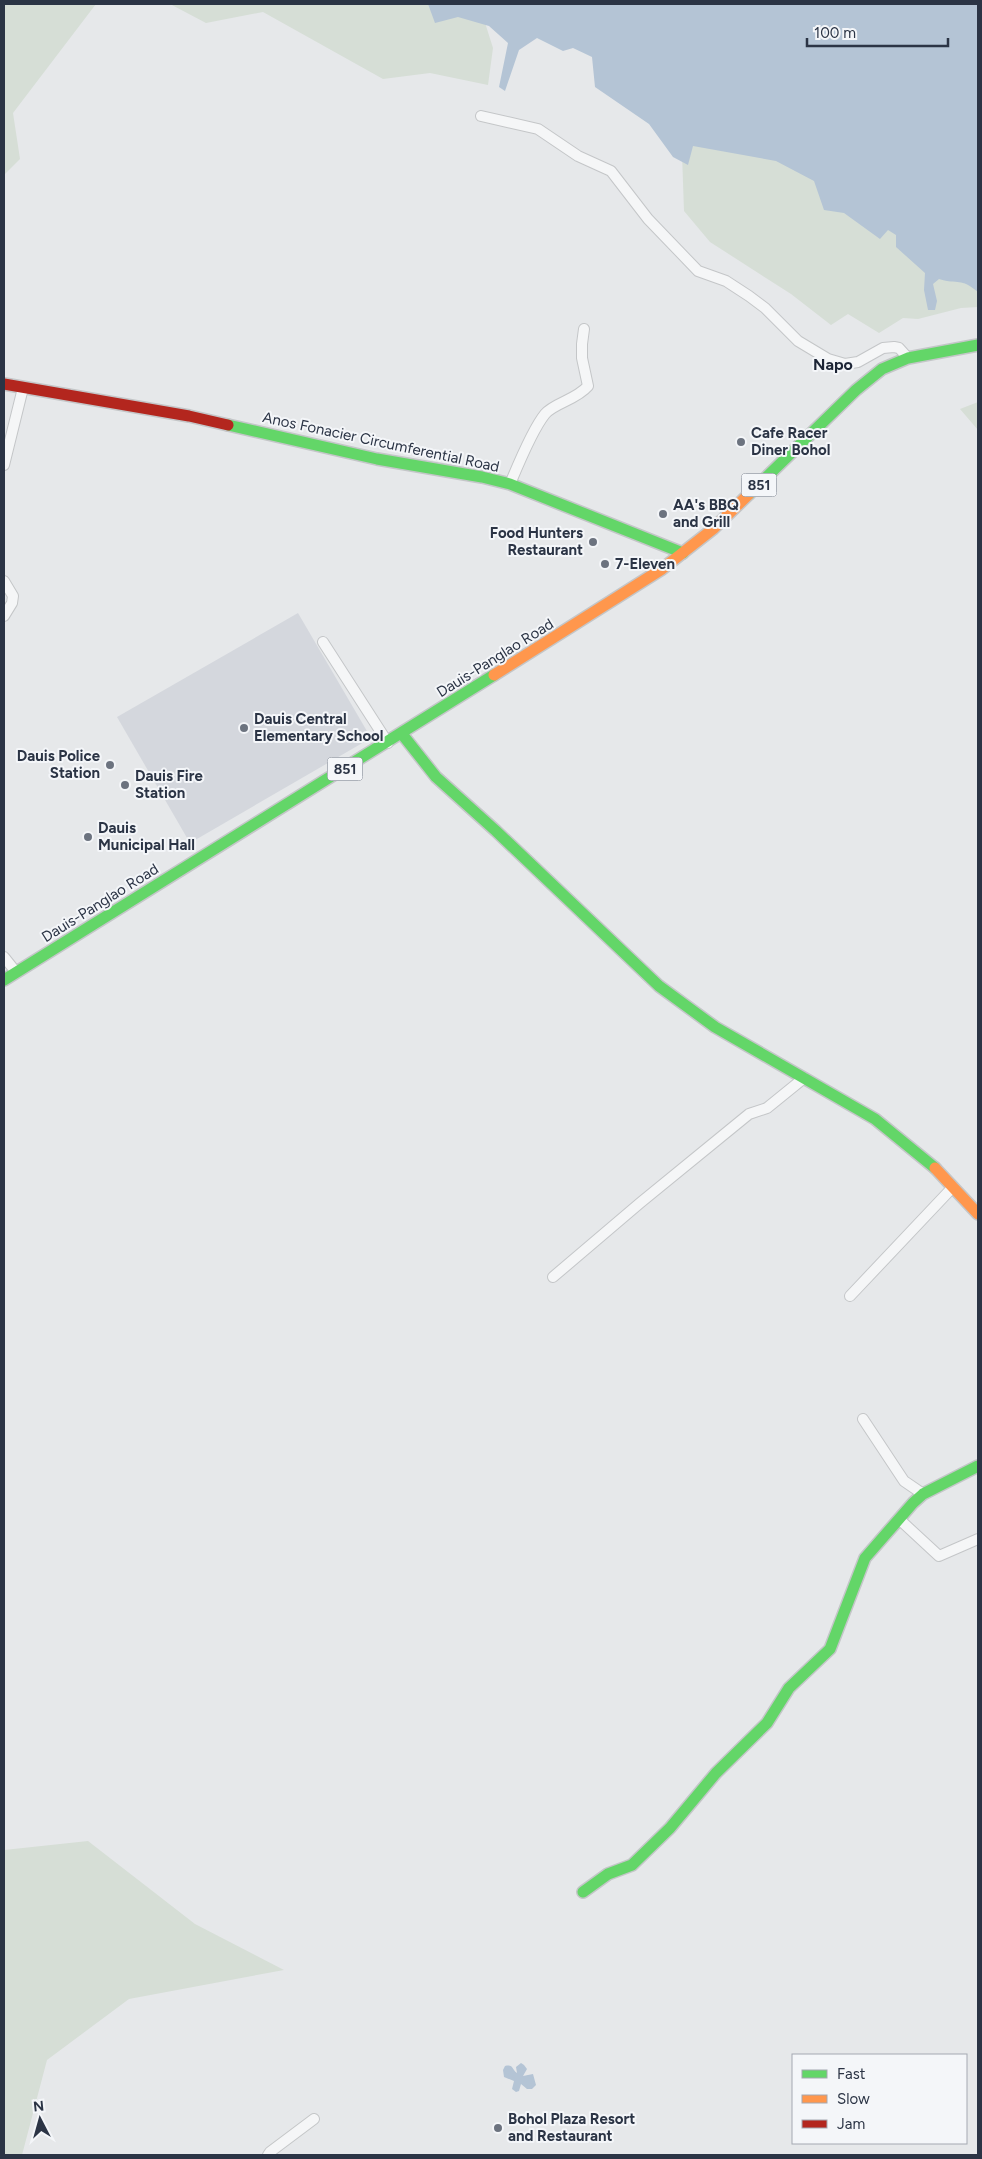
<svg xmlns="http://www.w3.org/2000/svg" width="982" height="2159" viewBox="0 0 982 2159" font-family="Figtree,sans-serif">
<rect width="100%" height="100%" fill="#e6e8ea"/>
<path fill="#d4d7dd" d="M 298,613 L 371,738 L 190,843 L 117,717 Z"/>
<path fill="#d6ded6" d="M 4,4 L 96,4 L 13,113 L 20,159 L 4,175 Z
M 170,4 L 468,4 L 481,10 L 493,48 L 488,85 L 430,73 L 383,79 L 263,12 L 206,23 Z
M 699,138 L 769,146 L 978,264 L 978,307 L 961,308 L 918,319 L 903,318 L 879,333 L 848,314 L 831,325 L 791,294 L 710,242 L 684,211 L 682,154 Z
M 978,402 L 978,430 L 960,409 Z
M 88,1841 L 195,1924 L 284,1970 L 129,1999 L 47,2060 L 22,2155 L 4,2155 L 4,1850 Z"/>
<path fill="#b4c4d5" d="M 428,4 L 978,4 L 978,292 C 960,277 959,285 939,279 L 933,284 L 937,301 L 935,310 L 928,310 L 924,290 L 925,273 L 896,247 L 896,235 L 888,230 L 880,239 L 844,213 L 824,210 L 814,181 L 776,161 L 693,146 L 688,165 L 673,157 L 649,124 L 595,87 L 592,57 L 573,48 L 563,51 L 537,38 L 519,50 L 505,91 L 499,87 L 508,43 L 489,26 L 458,17 L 435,23 Z
M 521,2063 L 524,2065 L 527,2069 L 523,2076 L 533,2074 L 536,2085 L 532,2089 L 527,2089 L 521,2084 L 519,2091 L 516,2092 L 512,2089 L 514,2081 L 504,2077 L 503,2070 L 505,2066 C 514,2064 511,2069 517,2073 L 516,2067 Z"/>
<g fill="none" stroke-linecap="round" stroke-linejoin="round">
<g stroke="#c4c6c8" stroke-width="12">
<path id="street" d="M 481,116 L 538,129 L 578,156 L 611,171 L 648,219 L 698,271 L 726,281 L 749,296 L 765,308 L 798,341 L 828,359 L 845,364 L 858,362 L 883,348 L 894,347 L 899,348 L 908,358
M 4,465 L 23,388
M 510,484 C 518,465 532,430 545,414 C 554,403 576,400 588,386 L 582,358 L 582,344 L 584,329
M 4,581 L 13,596 L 12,603 L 4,616
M 323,642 L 388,743
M 4,957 L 16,972
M 553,1277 L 640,1203 L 749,1114 L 767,1108 L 804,1078
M 850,1296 L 953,1187
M 863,1419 L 904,1481 L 923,1494
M 899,1519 L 939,1556 L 978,1539
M 268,2155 L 270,2152 L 314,2119"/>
</g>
<g stroke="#c4c6c8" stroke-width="14">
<path id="fast" d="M 228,425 L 377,459 L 482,477 L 510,484 L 683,553
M 749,494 L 856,390 L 882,369 L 908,358 L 978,345
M 402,734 L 436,777 L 496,831 L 659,986 L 715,1027 L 875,1119 L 935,1168
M 4,980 L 494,675
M 583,1892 L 608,1874 L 632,1865 L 670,1828 L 716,1773 L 767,1723 L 789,1688 L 830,1649 L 865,1558 L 913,1503 L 923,1494 L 978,1466"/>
</g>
<g stroke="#c4c6c8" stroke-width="14">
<path id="slow" d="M 494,675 L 662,569 L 713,529 L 749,494
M 935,1168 L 978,1214"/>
</g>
<g stroke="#c4c6c8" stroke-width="14">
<path id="jam" d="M 4,384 L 189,416 L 228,425"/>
</g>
<use href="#street" stroke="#f5f6f7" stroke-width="10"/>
<use href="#fast" stroke="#63d668" stroke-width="11"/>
<use href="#slow" stroke="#ff974d" stroke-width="11"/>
<use href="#jam" stroke="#b3261e" stroke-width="11"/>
</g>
<g fill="#6c737f" stroke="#f4f6f9" stroke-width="2">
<circle cx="741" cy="442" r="5"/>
<circle cx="663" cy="514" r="5"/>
<circle cx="593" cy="542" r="5"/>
<circle cx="605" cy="564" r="5"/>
<circle cx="244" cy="728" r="5"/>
<circle cx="110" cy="765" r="5"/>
<circle cx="125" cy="785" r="5"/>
<circle cx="88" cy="837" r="5"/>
<circle cx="498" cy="2128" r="5"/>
</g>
<g text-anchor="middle" stroke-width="4" stroke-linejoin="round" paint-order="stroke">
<g fill="#f4f6f9" stroke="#676e7b" stroke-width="1">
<rect x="741.5" y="473.5" width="35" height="23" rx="4"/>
<rect x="327.5" y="757.5" width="35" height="23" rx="4"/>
</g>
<g font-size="14" font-weight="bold" fill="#2b3445">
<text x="759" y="490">851</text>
<text x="345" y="774">851</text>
</g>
<g font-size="15" font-weight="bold" fill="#2b3445" stroke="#f4f6f9" text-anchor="start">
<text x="751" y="438">Cafe Racer<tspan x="751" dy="17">Diner Bohol</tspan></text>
<text x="673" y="510">AA's BBQ<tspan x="673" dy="17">and Grill</tspan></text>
<text x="583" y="538" text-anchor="end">Food Hunters<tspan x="583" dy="17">Restaurant</tspan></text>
<text x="615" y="569">7-Eleven</text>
<text x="254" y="724">Dauis Central<tspan x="254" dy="17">Elementary School</tspan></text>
<text x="100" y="761" text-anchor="end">Dauis Police<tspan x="100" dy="17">Station</tspan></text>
<text x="135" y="781">Dauis Fire<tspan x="135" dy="17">Station</tspan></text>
<text x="98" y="833">Dauis<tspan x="98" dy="17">Municipal Hall</tspan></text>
<text x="508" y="2124">Bohol Plaza Resort<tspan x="508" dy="17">and Restaurant</tspan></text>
</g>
<g font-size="15" fill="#2b3445" stroke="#f4f6f9">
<text transform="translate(381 442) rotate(12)" y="5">Anos Fonacier Circumferential Road</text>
<text transform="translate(495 658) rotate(-32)" y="5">Dauis-Panglao Road</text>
<text transform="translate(100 903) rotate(-32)" y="5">Dauis-Panglao Road</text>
</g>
<g font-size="16" font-weight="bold" fill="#1d2536" stroke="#f4f6f9">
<text x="833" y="370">Napo</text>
</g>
</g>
<rect width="982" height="2159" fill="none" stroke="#2b3445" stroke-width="10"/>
<rect x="792" y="2054" width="175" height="90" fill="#f4f6f9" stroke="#a4a8b1"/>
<rect x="802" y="2070" width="25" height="8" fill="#63d668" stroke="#a4a8b1"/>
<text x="837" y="2079" font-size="15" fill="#2b3445">Fast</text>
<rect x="802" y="2095" width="25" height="8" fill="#ff974d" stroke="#a4a8b1"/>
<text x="837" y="2104" font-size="15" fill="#2b3445">Slow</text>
<rect x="802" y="2120" width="25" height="8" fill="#b3261e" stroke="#a4a8b1"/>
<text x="837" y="2129" font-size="15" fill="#2b3445">Jam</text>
<g transform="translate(40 2119) rotate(354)" stroke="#f4f6f9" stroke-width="4" paint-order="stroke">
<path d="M0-4L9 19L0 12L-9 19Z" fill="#2b3445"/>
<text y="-8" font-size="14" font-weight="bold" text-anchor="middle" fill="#2b3445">N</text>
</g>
<path d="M807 38v8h141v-8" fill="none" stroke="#2b3445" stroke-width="2.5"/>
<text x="814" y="38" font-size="15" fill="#2b3445" stroke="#f4f6f9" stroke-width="4" paint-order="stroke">100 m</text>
</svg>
